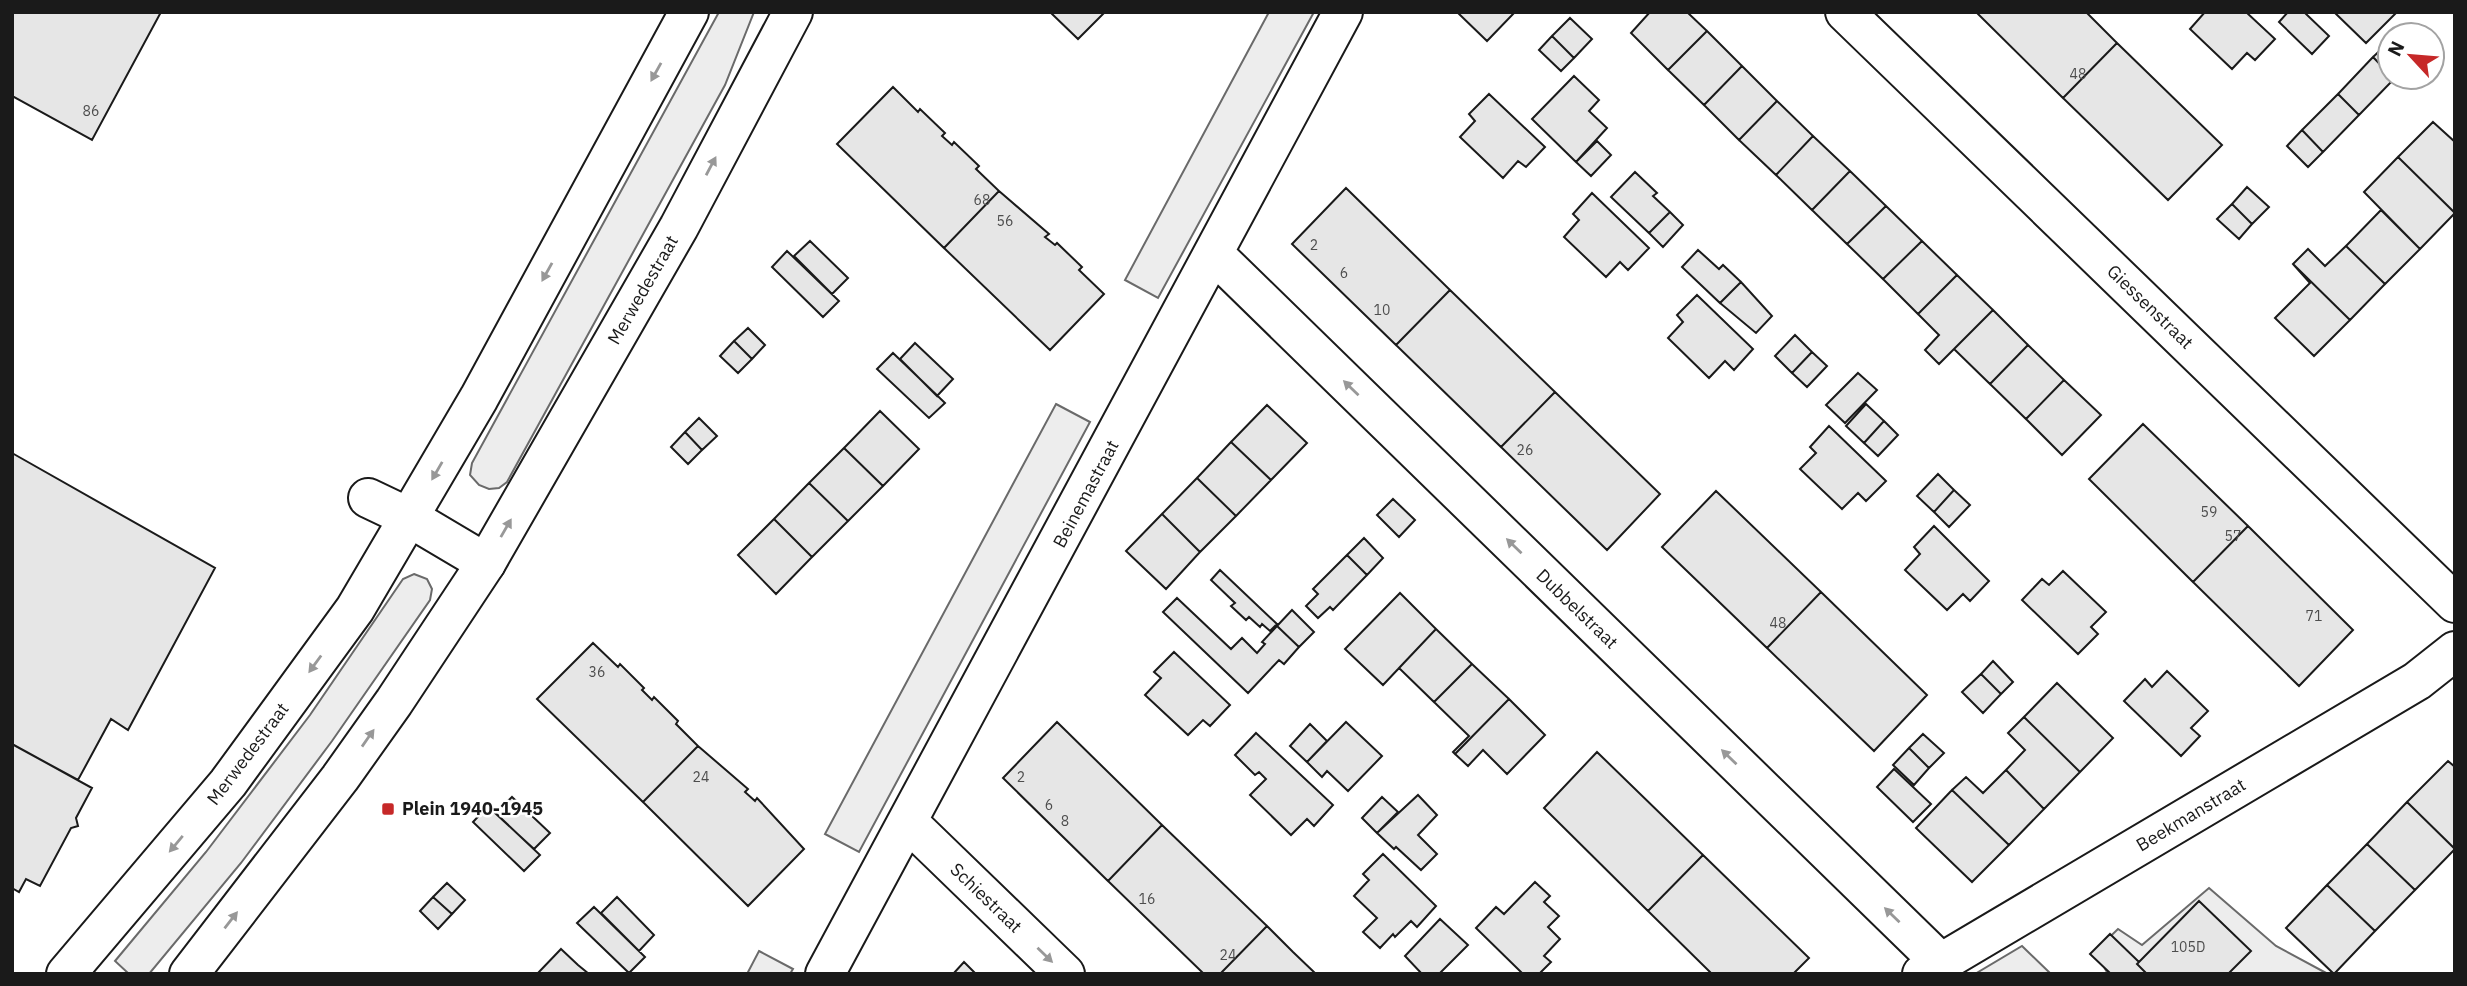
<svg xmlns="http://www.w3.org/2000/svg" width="2467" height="986" viewBox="0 0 2467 986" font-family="'IBM Plex Sans',sans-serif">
<rect width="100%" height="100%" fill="#fff"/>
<path fill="#ededed" stroke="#6a6a6a" stroke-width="2" d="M 719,12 L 754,12 L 725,85 L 507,482 L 499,488 L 489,489 L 479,485 L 470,475 L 472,463 Z
M 1269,12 L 1314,12 L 1158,298 L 1125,280 Z
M 1056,404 L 1090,422 L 859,852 L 825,834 Z
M 414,574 L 427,579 L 432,589 L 430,600 L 332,741 L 241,863 L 149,974 L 129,974 L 115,961 L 206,852 L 310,715 L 403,579 Z
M 2209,888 L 2276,946 L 2328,974 L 2108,974 L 2095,951 L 2118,929 L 2142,945 Z
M 2022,946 L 2051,974 L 1975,974 Z
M 759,951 L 793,969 L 790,974 L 747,974 Z"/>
<path fill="#e6e6e6" stroke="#1a1a1a" stroke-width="2" d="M 12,12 L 161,12 L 92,140 L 12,96 Z
M 1050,12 L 1105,12 L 1078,39 Z
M 1457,12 L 1515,12 L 1487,41 Z
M 1650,12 L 1687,12 L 1707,31 L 1668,70 L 1631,33 Z
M 1976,12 L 2086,12 L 2117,43 L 2063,98 Z
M 2205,12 L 2246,12 L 2275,39 L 2255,60 L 2247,53 L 2232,69 L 2190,29 Z
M 2288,12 L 2304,12 L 2329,36 L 2312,54 L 2279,22 Z
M 2334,12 L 2397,12 L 2366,43 Z
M 1570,18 L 1592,39 L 1574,58 L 1552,36 Z
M 1707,31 L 1742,66 L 1704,105 L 1668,70 Z
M 1552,36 L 1574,58 L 1561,71 L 1539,50 Z
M 2117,43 L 2222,145 L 2168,200 L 2063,98 Z
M 2387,44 L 2390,47 L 2390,75 L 2373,57 Z
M 2373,57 L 2394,79 L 2359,115 L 2338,94 Z
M 1742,66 L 1777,101 L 1739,140 L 1704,105 Z
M 1574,76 L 1599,100 L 1589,111 L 1607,128 L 1576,162 L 1532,119 Z
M 893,87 L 918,112 L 920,109 L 945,133 L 942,136 L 952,145 L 954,142 L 979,166 L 976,169 L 999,191 L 944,248 L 837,144 Z
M 1489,94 L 1545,147 L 1526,167 L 1518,161 L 1503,178 L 1460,137 L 1475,121 L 1469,114 Z
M 2338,94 L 2359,115 L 2323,152 L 2302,130 Z
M 1777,101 L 1813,136 L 1776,175 L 1739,140 Z
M 2433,122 L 2455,142 L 2455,213 L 2398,157 Z
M 2302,130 L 2323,152 L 2308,167 L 2287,146 Z
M 1813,136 L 1850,171 L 1812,210 L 1776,175 Z
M 1597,141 L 1611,155 L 1591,176 L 1576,162 Z
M 2398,157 L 2455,213 L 2420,249 L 2364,192 Z
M 1850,171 L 1886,206 L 1847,244 L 1812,210 Z
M 1635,172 L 1657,193 L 1653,196 L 1670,212 L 1649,233 L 1611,197 Z
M 2247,187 L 2269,207 L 2252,224 L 2232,204 Z
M 1346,188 L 1450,290 L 1396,345 L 1292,244 Z
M 999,191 L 1049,234 L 1045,237 L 1055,245 L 1057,243 L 1082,267 L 1079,270 L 1104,294 L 1050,350 L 944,248 Z
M 1592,193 L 1649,248 L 1628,270 L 1620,262 L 1606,277 L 1564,237 L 1579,220 L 1573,214 Z
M 2232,204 L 2252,224 L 2239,239 L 2217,219 Z
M 1886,206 L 1922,241 L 1883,279 L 1847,244 Z
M 2381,210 L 2420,249 L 2385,284 L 2346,246 Z
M 1670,212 L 1683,225 L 1663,247 L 1649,233 Z
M 810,241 L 848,278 L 832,294 L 794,256 Z
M 1922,241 L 1957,275 L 1918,314 L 1883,279 Z
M 2346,246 L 2385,284 L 2350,320 L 2293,264 L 2308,249 L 2325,266 Z
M 1698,250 L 1719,269 L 1723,265 L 1741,282 L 1720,303 L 1682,267 Z
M 787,251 L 839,301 L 823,317 L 772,267 Z
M 2293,264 L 2350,320 L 2314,356 L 2275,318 L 2310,283 Z
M 1957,275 L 1993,310 L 1939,364 L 1925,350 L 1939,335 L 1918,314 Z
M 1741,282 L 1772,316 L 1756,333 L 1720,303 Z
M 1450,290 L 1555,392 L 1501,447 L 1396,345 Z
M 1697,295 L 1753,349 L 1734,370 L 1725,361 L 1709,378 L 1668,338 L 1683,322 L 1677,315 Z
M 1993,310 L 2028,345 L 1990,384 L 1954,349 Z
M 748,328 L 765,345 L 752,359 L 734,341 Z
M 1795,335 L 1812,352 L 1792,373 L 1775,356 Z
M 734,341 L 752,359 L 738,373 L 720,356 Z
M 915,343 L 953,379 L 937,396 L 900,359 Z
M 2028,345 L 2064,380 L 2026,419 L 1990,384 Z
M 1812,352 L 1827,366 L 1807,387 L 1792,373 Z
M 893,353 L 945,403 L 929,418 L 877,369 Z
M 1858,373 L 1877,390 L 1845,423 L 1826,405 Z
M 2064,380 L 2101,415 L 2062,455 L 2026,419 Z
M 1555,392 L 1660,494 L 1607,550 L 1501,447 Z
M 1866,404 L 1884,421 L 1864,443 L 1846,426 Z
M 1267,405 L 1307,443 L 1271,480 L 1231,442 Z
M 880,411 L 919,449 L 883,486 L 844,448 Z
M 699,418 L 717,436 L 702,450 L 685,432 Z
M 1884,421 L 1898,435 L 1878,456 L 1864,443 Z
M 2143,424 L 2248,526 L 2193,582 L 2089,479 Z
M 1829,426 L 1886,481 L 1866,501 L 1858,493 L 1842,509 L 1800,469 L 1816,453 L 1810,447 Z
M 685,432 L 702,450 L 688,464 L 671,447 Z
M 1231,442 L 1271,480 L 1236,516 L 1197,478 Z
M 844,448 L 883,486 L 848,521 L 809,483 Z
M 12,453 L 215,568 L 128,730 L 111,719 L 78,780 L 12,744 Z
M 1938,474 L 1954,490 L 1934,512 L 1917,496 Z
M 1197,478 L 1236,516 L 1200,552 L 1162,514 Z
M 809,483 L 848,521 L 812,557 L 774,519 Z
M 1954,490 L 1970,505 L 1949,527 L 1934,512 Z
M 1716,491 L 1821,592 L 1767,648 L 1662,547 Z
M 1393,499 L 1415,520 L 1399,537 L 1377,515 Z
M 1162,514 L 1200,552 L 1166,589 L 1126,551 Z
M 774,519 L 812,557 L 776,594 L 738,555 Z
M 1934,526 L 1989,581 L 1970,601 L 1963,594 L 1947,610 L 1905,570 L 1920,554 L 1914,547 Z
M 2248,526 L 2353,630 L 2299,686 L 2193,582 Z
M 1364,538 L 1383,558 L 1367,575 L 1347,555 Z
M 1347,555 L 1367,575 L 1333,610 L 1330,607 L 1318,618 L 1306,606 L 1318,594 L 1313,589 Z
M 1220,570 L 1277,624 L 1270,631 L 1262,624 L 1260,627 L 1249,617 L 1246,620 L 1231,606 L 1235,603 L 1211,580 Z
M 2063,571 L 2106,612 L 2091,627 L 2098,634 L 2078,654 L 2022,600 L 2042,579 L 2049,585 Z
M 1821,592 L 1927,695 L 1874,751 L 1767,648 Z
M 1400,593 L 1436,629 L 1383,685 L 1345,649 Z
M 1177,598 L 1231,649 L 1242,638 L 1257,653 L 1265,644 L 1262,642 L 1277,626 L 1299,647 L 1284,664 L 1279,660 L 1248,693 L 1163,612 Z
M 1292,610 L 1314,632 L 1299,647 L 1277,626 Z
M 1436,629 L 1472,664 L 1434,702 L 1399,668 Z
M 593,643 L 618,667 L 620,664 L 644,688 L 642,690 L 652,700 L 654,697 L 678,721 L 676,724 L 698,746 L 643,802 L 537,699 Z
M 1174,652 L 1230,705 L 1210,726 L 1203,720 L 1188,735 L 1145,695 L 1161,678 L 1154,672 Z
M 1993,661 L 2013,682 L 2001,694 L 1981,674 Z
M 1472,664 L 1509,699 L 1455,754 L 1453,752 L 1469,736 L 1434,702 Z
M 2167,671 L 2208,711 L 2191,728 L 2200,736 L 2181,756 L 2124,701 L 2145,679 L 2152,687 Z
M 1981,674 L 2001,694 L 1983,713 L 1962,692 Z
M 2057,683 L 2113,738 L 2080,772 L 2024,717 Z
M 1509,699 L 1545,735 L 1507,774 L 1483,750 L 1468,766 L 1455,754 Z
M 2024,717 L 2080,772 L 2044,809 L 2006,770 L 2025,750 L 2008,733 Z
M 1057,722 L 1162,825 L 1108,881 L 1003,778 Z
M 1346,722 L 1382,756 L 1348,791 L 1327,771 L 1322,777 L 1307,762 Z
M 1310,724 L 1327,741 L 1307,762 L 1290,746 Z
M 1256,733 L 1333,805 L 1314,826 L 1307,819 L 1291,835 L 1250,795 L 1266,779 L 1259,772 L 1255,775 L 1235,755 Z
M 1923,734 L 1944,753 L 1929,768 L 1909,748 Z
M 12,744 L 92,788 L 76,818 L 78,826 L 71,828 L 40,886 L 26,879 L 19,892 L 12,888 Z
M 698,746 L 748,789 L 745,792 L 755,801 L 757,798 L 804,849 L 748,906 L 643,802 Z
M 1909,748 L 1929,768 L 1914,785 L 1893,765 Z
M 1597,752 L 1703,855 L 1648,911 L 1544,808 Z
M 2448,761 L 2455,767 L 2455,849 L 2407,802 Z
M 1894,769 L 1931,804 L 1913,822 L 1877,787 Z
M 2006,770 L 2044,809 L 2009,845 L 1952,790 L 1966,777 L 1983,793 Z
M 1952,790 L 2009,845 L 1972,882 L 1916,828 Z
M 1418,795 L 1437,815 L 1418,835 L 1437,854 L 1421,870 L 1396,847 L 1394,849 L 1377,833 Z
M 512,797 L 550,833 L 534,849 L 495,813 Z
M 1382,797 L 1398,812 L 1377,833 L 1362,818 Z
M 2407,802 L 2455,849 L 2415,890 L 2367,844 Z
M 488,806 L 540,855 L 524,871 L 473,822 Z
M 1162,825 L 1267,926 L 1220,974 L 1204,974 L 1108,881 Z
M 2367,844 L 2415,890 L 2375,931 L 2327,885 Z
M 1383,854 L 1436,906 L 1417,927 L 1411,921 L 1395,937 L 1393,934 L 1380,948 L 1363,932 L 1377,918 L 1354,896 L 1369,880 L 1363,874 Z
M 1703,855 L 1809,958 L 1793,974 L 1712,974 L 1648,911 Z
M 1535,882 L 1550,896 L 1544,902 L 1559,916 L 1548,927 L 1560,939 L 1544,956 L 1551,962 L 1539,974 L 1523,974 L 1476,928 L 1496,907 L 1504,914 Z
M 447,883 L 465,900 L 452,914 L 433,897 Z
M 2327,885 L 2375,931 L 2334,974 L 2286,928 Z
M 433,897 L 452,914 L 438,929 L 420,911 Z
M 617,897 L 654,935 L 639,951 L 601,913 Z
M 2199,901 L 2251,951 L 2228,974 L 2147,974 L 2137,964 Z
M 594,907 L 645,957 L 629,973 L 577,923 Z
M 1440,919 L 1468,945 L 1439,974 L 1422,974 L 1405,956 Z
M 1267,926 L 1293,952 L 1316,974 L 1220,974 Z
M 2110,934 L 2139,962 L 2137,964 L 2147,974 L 2111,974 L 2090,954 Z
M 561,949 L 578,965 L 589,974 L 537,974 Z
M 964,962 L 976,974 L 953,974 Z"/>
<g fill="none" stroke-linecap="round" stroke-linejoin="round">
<g stroke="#1a1a1a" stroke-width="42">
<path id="minor" d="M 1845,12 L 2455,603
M 1214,254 L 1941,963
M 368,498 L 410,518 L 486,563
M 908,822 L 1065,974
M 825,974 L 1343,12
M 1922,974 L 2417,681 L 2455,651"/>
</g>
<g stroke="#1a1a1a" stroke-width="42">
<path id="major" d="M 66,974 L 228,783 L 355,609 L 479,398 L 689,12
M 189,974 L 340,778 L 394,702 L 486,563 L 679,227 L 793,12"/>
</g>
<use href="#minor" stroke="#fff" stroke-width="38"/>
<use href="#major" stroke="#fff" stroke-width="38"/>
</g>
<defs><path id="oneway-solid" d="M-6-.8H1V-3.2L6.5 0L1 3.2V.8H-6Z" transform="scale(1.75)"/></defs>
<g fill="#989898">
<use href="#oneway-solid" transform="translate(656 72) rotate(119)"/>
<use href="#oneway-solid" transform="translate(711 166) rotate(-62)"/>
<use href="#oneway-solid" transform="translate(547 272) rotate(119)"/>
<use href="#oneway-solid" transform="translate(1351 388) rotate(-136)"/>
<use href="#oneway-solid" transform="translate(437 471) rotate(120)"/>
<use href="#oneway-solid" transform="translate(506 528) rotate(-60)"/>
<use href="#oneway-solid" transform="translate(1514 546) rotate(-136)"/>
<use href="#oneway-solid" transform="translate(315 664) rotate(126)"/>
<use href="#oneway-solid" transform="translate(368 738) rotate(-55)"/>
<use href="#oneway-solid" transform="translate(1729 757) rotate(-136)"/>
<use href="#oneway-solid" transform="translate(176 844) rotate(130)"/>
<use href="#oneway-solid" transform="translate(1892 915) rotate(-136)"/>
<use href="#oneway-solid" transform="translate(231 920) rotate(-52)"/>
<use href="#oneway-solid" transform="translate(1045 955) rotate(44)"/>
</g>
<rect fill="#c62828" stroke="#fff" stroke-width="2.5" x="381" y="802" width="14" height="14" rx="3.5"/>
<g text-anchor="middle" stroke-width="5" stroke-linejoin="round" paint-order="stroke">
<g font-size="14" fill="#4d4d4d">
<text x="2078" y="79">48</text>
<text x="91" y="116">86</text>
<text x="982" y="205">68</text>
<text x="1005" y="226">56</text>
<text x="1314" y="250">2</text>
<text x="1344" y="278">6</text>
<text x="1382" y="315">10</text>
<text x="1525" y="455">26</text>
<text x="2209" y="517">59</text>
<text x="2233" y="541">57</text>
<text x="2314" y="621">71</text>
<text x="1778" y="628">48</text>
<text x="597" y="677">36</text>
<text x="701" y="782">24</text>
<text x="1021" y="782">2</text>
<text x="1049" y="810">6</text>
<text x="1065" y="826">8</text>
<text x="1147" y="904">16</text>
<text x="2188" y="952">105D</text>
<text x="1228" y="960">24</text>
</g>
<g font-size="18" fill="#1a1a1a" stroke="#fff">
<text transform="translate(643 290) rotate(-60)" y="6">Merwedestraat</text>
<text transform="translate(2150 307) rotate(44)" y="6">Giessenstraat</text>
<text transform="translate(1086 494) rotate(-62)" y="6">Beinemastraat</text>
<text transform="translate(1577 609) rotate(44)" y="6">Dubbelstraat</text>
<text transform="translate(248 754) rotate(-53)" y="6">Merwedestraat</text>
<text transform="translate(2191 815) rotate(-31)" y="6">Beekmanstraat</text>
<text transform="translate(986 898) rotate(44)" y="6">Schiestraat</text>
</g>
<g font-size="18" font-weight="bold" fill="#1a1a1a" stroke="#fff" text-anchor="start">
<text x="402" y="815">Plein 1940-1945</text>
</g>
</g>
<rect width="2467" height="986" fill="none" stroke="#1a1a1a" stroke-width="28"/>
<g transform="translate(2411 56) rotate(296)"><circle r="33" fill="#ffffff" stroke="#a3a3a3" stroke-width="2"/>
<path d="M0-5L12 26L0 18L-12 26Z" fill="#c62828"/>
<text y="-10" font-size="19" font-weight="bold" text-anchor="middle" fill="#1a1a1a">N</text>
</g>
</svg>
